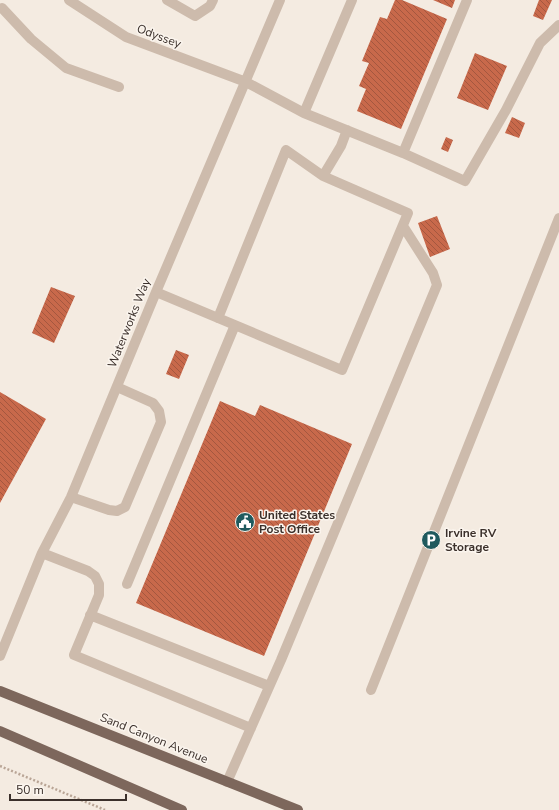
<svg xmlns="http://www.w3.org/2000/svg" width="559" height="810" viewBox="0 0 559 810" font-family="'Nunito Sans',sans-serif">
<defs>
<pattern id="building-back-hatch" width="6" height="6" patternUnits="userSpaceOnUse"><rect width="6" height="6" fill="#c8694b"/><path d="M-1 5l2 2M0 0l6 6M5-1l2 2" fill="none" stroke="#a4573f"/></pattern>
</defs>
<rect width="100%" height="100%" fill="#f4ebe1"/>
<path fill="url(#building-back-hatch)" d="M 395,0 L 402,0 L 447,19 L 401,129 L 357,111 L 366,89 L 359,86 L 369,63 L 362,61 L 380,17 L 387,19 Z
M 433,0 L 455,0 L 452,8 Z
M 539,0 L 552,0 L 543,20 L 533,16 Z
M 475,53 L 507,66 L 488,110 L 457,98 Z
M 512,117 L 525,123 L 519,138 L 505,133 Z
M 446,137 L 453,140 L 448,152 L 441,149 Z
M 437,216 L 450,249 L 430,257 L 418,223 Z
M 51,287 L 75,296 L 54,343 L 32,333 Z
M 176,350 L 189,355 L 179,379 L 166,374 Z
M 0,392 L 46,419 L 0,503 Z
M 220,401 L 255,416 L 260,405 L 352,444 L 264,656 L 136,603 Z"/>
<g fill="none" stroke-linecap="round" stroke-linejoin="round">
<path stroke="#b9a596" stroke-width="2.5" stroke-dasharray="2 2" stroke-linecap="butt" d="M 0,766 L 105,810"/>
<path stroke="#cdbbac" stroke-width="10" d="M 69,0 L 126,37 L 246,82 L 304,113 L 352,0
M 167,0 L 195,16 L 210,6 L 213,0
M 2,8 L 31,39 L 66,68 L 119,87
M 304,113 L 403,153 L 467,0
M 403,153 L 465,181 L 506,110 L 540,43 L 559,25
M 323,176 L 341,146 L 347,130
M 156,292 L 342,370 L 408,213 L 323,176 L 286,150 L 218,318
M 71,497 L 109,510 L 117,511 L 125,507 L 161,422 L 159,411 L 153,403 L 117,387
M 42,553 L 88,571 L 95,576 L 99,584 L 99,595 L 74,655 L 251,728
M 127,584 L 235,325
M 90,615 L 269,686
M 0,656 L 42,553 L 71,497 L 156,292 L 280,0
M 371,690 L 559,218
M 227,782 L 281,660 L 437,285 L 433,273 L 403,226"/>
<path stroke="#7d675c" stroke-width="10" d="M 0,691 L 298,810
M 0,731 L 182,810"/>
</g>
<defs>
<g id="civic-disc" transform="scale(1)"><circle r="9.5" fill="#1f5a5e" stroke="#fbf5ee"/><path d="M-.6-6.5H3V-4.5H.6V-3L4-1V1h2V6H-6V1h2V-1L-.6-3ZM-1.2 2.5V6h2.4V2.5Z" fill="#fff"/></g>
<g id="parking-disc" transform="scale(1)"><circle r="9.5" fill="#1f5a5e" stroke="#fbf5ee"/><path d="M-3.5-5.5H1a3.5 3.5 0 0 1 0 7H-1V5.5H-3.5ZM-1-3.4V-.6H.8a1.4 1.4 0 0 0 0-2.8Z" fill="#fff"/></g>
</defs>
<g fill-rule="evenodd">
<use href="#civic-disc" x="245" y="522"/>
<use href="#parking-disc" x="431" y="540"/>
</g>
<g text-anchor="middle" stroke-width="3" stroke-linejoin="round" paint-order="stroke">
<g font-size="12" fill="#3b302b" stroke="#fbf5ee">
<text transform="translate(159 36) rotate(21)" y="4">Odyssey</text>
<text transform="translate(129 323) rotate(-68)" y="4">Waterworks Way</text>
<text transform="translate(154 738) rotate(22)" y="4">Sand Canyon Avenue</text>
</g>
<g font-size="12" font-weight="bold" fill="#3b302b" stroke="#fbf5ee" text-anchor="start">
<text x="259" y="519">United States<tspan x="259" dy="14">Post Office</tspan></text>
<text x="445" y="537">Irvine RV<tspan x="445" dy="14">Storage</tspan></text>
</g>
</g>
<path d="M10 794v6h116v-6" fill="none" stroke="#3b302b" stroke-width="2"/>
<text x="16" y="794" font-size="12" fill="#3b302b" stroke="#fbf5ee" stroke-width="3" paint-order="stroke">50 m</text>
</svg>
